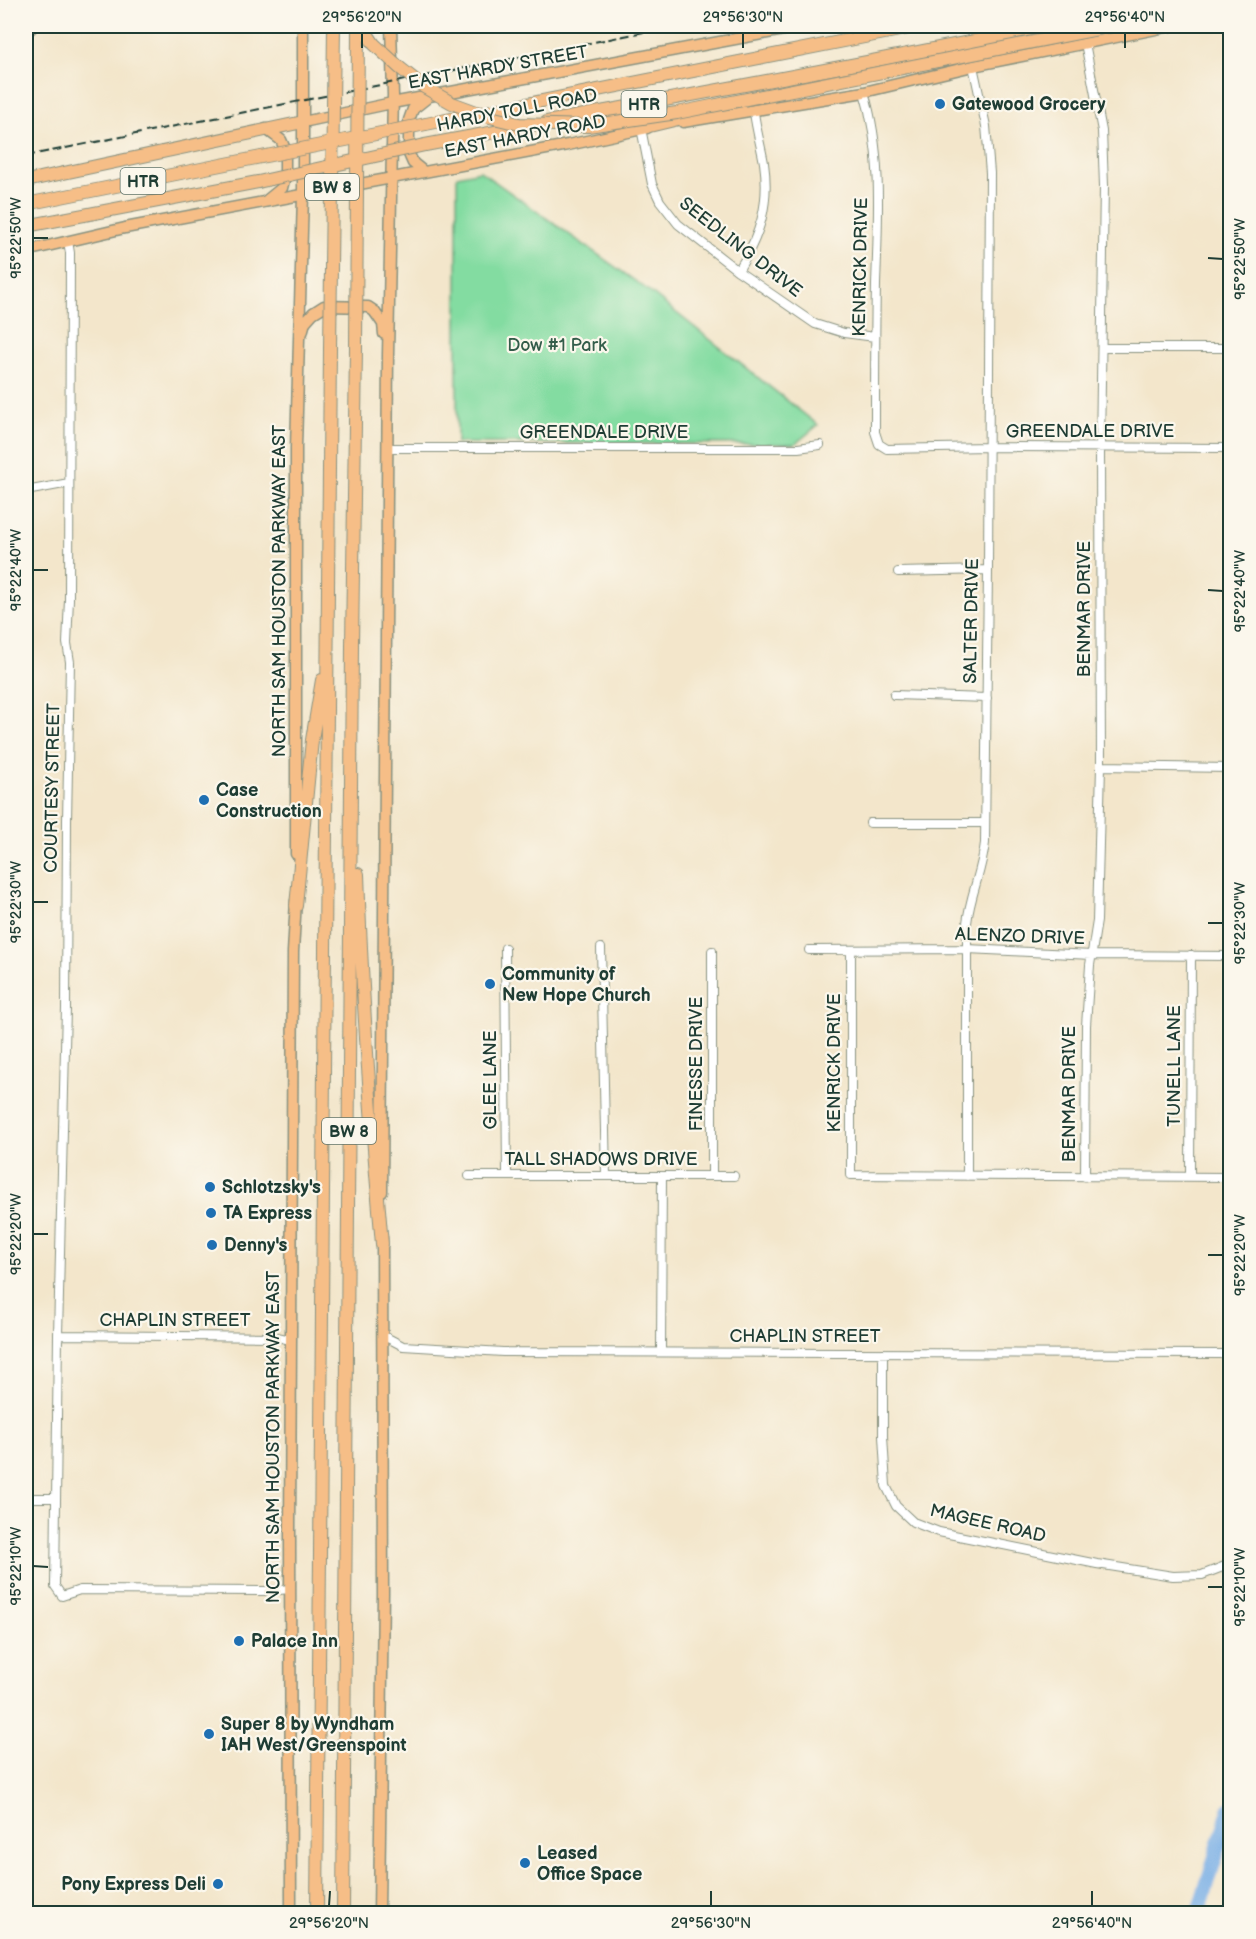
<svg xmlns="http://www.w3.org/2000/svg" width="1256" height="1939" viewBox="0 0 1256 1939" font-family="'Balsamiq Sans',sans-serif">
<rect width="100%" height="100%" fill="#fbf7ec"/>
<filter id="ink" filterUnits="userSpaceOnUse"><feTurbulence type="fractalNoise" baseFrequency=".0167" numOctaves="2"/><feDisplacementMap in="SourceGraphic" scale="12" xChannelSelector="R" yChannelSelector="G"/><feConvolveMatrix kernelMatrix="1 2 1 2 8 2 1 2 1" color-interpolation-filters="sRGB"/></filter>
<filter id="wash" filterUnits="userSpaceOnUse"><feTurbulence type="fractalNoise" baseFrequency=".008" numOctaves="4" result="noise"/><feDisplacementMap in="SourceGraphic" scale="24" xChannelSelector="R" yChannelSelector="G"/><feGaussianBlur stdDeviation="1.35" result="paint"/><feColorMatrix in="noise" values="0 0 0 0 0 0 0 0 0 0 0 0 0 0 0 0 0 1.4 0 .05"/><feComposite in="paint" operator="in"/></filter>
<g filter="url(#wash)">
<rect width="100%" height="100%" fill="#f3e6cb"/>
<path fill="#83dca1" stroke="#518c6a" stroke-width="1.5" d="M 480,171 L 645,288 L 818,425 L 795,444 L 457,443 L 457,176 Z"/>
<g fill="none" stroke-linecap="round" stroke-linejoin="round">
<path stroke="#77ade5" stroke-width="15" d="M 1198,1914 L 1230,1809"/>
</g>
</g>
<g filter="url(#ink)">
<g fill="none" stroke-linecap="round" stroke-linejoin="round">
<g stroke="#899280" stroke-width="10">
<path id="minor" d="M 1085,43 L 1102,131 L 1104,186 L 1100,447 L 1101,766 L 1097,921 L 1090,965 L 1086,1026 L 1085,1177
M 864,92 C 883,154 878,220 876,285 C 875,334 875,383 875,432 L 879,444 L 887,449 L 988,447 L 1230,448
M 641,128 L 652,184 L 660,201 L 678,224 L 738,271 L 815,324 L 844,333 L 875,337
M 68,241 L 70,253 L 69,599 L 67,643 L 70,662 L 67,821 L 66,1008 L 58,1335 L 55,1586 L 62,1596 L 80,1590 L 268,1591 L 290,1589
M 738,271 C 760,236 770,204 764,163 C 761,146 756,129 754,112
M 1103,348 L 1230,348
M 387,448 L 798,448 L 820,445
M 26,491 L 69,483
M 898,572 L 988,570
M 894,695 L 987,698
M 1101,766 L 1230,768
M 870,823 L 985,823
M 505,948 L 507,1176
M 601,948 L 606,1176
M 809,950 L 967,949 L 1092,955 L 1230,956
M 851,951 L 851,1175 L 1230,1177
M 469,1176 L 734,1176
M 712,1176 L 712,951
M 967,1176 L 967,923 C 970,896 982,871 985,843 L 988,570 L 990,173 L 986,126 L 973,66
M 1190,1177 L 1191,955
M 58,1335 L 277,1337 L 291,1340
M 382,1335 L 403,1346 L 503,1352 L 1230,1354
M 661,1352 L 662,1176
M 883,1353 L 883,1436 L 886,1486 L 896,1506 L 913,1522 L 939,1532 L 1097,1564 L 1173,1576 L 1202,1575 L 1230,1564
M 26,1498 L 56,1498"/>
</g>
<g stroke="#899280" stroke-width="13">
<path id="major" d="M 26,33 L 33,26
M 303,122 L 392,103 L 805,26
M 683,122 L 864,92 L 973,66 L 1171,26
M 266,129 L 281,140 L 285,149 L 285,177 L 282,188 L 266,201
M 424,172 L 413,163 L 409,154 L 409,120 L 413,109 L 427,98
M 26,251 L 125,228 L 568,145 L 647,128
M 302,333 L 305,322 L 313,313 L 324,306 L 368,307 L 374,311 L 383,324 L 384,334
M 296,854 L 296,448 L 303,195 L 303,26
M 382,1192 L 388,355 L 393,95 L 391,26
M 291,1914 L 290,1533 L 293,952 L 296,900
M 379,1914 L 383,1593 L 382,1238"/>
</g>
<g stroke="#899280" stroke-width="14">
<path id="highway" d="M 547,122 L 862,63 L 1051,26
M 426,124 L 920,26
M 641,128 L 695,115
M 425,145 L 527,126
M 26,181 L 303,122
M 26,204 L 261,157
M 26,226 L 258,182
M 358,874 C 362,998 371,1121 382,1244
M 296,906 L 312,740 L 322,680
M 317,1914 L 330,349
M 343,1914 L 352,646 L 356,348"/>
</g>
<use href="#minor" stroke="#fff" stroke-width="8"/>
<use href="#major" stroke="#f6be87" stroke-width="10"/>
<use href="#highway" stroke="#f6be87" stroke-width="12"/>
<path stroke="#1f3d34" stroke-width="2" stroke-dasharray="9 4.5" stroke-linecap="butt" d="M 26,156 L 674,26"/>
<g stroke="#899280" stroke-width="14" stroke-linecap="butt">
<path id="highway-bridge" d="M 362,26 L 374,44 L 400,68 L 424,87 L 452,103 L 490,117 L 519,124 L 588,126 L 677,113 L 1113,26
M 261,157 L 426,124
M 258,182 L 425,145
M 356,348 L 358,26
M 330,349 L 334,26"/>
</g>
<use href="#highway-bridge" stroke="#f6be87" stroke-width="12"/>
</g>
</g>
<path fill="none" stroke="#1f3d34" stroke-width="2" d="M 362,48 L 362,33M 743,48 L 743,33M 1125,48 L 1125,33M 33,238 L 48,238M 1208,258 L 1223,259M 33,570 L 48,570M 1208,590 L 1223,591M 33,902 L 48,902M 1208,923 L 1223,923M 33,1234 L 48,1234M 1208,1255 L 1223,1255M 33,1566 L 48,1567M 1208,1587 L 1223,1587M 329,1906 L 330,1891M 711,1906 L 711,1891M 1092,1906 L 1092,1891"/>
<g fill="#1f6fb2" stroke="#fbf7ec" stroke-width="2">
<circle cx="940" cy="104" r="6"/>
<circle cx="204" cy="800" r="6"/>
<circle cx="490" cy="984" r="6"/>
<circle cx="210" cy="1187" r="6"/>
<circle cx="211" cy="1213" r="6"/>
<circle cx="212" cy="1245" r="6"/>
<circle cx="239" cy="1641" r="6"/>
<circle cx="209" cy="1734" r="6"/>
<circle cx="525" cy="1863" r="6"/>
<circle cx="218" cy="1884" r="6"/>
</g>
<g text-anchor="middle" stroke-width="4.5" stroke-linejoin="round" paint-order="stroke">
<g fill="#fbf7ec" stroke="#61756b" stroke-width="1.5">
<rect x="621.5" y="91" width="45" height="26" rx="4.5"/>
<rect x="120.5" y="168" width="45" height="26" rx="4.5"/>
<rect x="305" y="174" width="54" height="26" rx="4.5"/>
<rect x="322" y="1118" width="54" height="26" rx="4.5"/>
</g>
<g font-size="16" font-weight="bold" fill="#1f3d34">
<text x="644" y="110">HTR</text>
<text x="143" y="187">HTR</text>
<text x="332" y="193">BW 8</text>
<text x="349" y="1137">BW 8</text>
</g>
<g font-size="18" fill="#1f3d34" stroke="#fbf7ec">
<text transform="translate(498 67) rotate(-10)" y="6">EAST HARDY STREET</text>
<text transform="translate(517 110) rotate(-11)" y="6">HARDY TOLL ROAD</text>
<text transform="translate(525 136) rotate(-11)" y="6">EAST HARDY ROAD</text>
<text transform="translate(741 247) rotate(38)" y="6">SEEDLING DRIVE</text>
<text transform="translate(860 267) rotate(-89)" y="6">KENRICK DRIVE</text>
<text x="1090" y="437">GREENDALE DRIVE</text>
<text x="604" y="438">GREENDALE DRIVE</text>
<text transform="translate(279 591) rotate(-90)" y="6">NORTH SAM HOUSTON PARKWAY EAST</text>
<text transform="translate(1084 609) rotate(-90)" y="6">BENMAR DRIVE</text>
<text transform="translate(971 621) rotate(-89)" y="6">SALTER DRIVE</text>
<text transform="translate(52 788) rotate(-89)" y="6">COURTESY STREET</text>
<text transform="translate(1020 936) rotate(2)" y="6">ALENZO DRIVE</text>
<text transform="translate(834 1063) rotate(-90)" y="6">KENRICK DRIVE</text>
<text transform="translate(696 1064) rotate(-90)" y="6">FINESSE DRIVE</text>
<text transform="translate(1174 1066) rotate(-90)" y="6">TUNELL LANE</text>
<text transform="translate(490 1080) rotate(-90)" y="6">GLEE LANE</text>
<text transform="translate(1069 1094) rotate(-90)" y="6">BENMAR DRIVE</text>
<text x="601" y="1165">TALL SHADOWS DRIVE</text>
<text x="175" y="1326">CHAPLIN STREET</text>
<text x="805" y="1342">CHAPLIN STREET</text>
<text transform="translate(273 1437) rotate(-90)" y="6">NORTH SAM HOUSTON PARKWAY EAST</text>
<text transform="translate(988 1523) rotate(13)" y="6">MAGEE ROAD</text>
</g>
<g font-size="18" font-weight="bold" fill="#1f3d34" stroke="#fbf7ec" text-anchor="start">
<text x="952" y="110">Gatewood Grocery</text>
<text x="216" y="796">Case<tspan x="216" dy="21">Construction</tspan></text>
<text x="502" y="980">Community of<tspan x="502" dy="21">New Hope Church</tspan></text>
<text x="222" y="1193">Schlotzsky's</text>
<text x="223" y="1219">TA Express</text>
<text x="224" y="1251">Denny's</text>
<text x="251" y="1647">Palace Inn</text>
<text x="221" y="1730">Super 8 by Wyndham<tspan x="221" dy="21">IAH West/Greenspoint</tspan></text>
<text x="537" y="1859">Leased<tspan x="537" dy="21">Office Space</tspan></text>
<text x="206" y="1890" text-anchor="end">Pony Express Deli</text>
</g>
<g font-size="18" fill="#335d4a" stroke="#fbf7ec">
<text x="557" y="351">Dow #1 Park</text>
</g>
</g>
<rect width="1256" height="1939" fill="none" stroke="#fbf7ec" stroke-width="66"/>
<rect x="33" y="33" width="1190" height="1873" fill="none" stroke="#1f3d34" stroke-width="2"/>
<g font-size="15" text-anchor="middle" fill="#1f3d34">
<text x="362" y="22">29°56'20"N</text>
<text x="743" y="22">29°56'30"N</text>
<text x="1125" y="22">29°56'40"N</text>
<text transform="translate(16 238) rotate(-90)" y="5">95°22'50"W</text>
<text transform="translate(1240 259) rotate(-90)" y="5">95°22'50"W</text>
<text transform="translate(16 570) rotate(-90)" y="5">95°22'40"W</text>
<text transform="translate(1240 591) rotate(-90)" y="5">95°22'40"W</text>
<text transform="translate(16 902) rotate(-90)" y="5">95°22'30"W</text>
<text transform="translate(1240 923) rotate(-90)" y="5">95°22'30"W</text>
<text transform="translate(16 1234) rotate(-90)" y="5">95°22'20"W</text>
<text transform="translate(1240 1255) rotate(-90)" y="5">95°22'20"W</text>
<text transform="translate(16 1566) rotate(-90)" y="5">95°22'10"W</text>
<text transform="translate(1240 1587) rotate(-90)" y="5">95°22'10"W</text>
<text x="329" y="1928">29°56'20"N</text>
<text x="711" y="1928">29°56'30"N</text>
<text x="1092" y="1928">29°56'40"N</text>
</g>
</svg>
